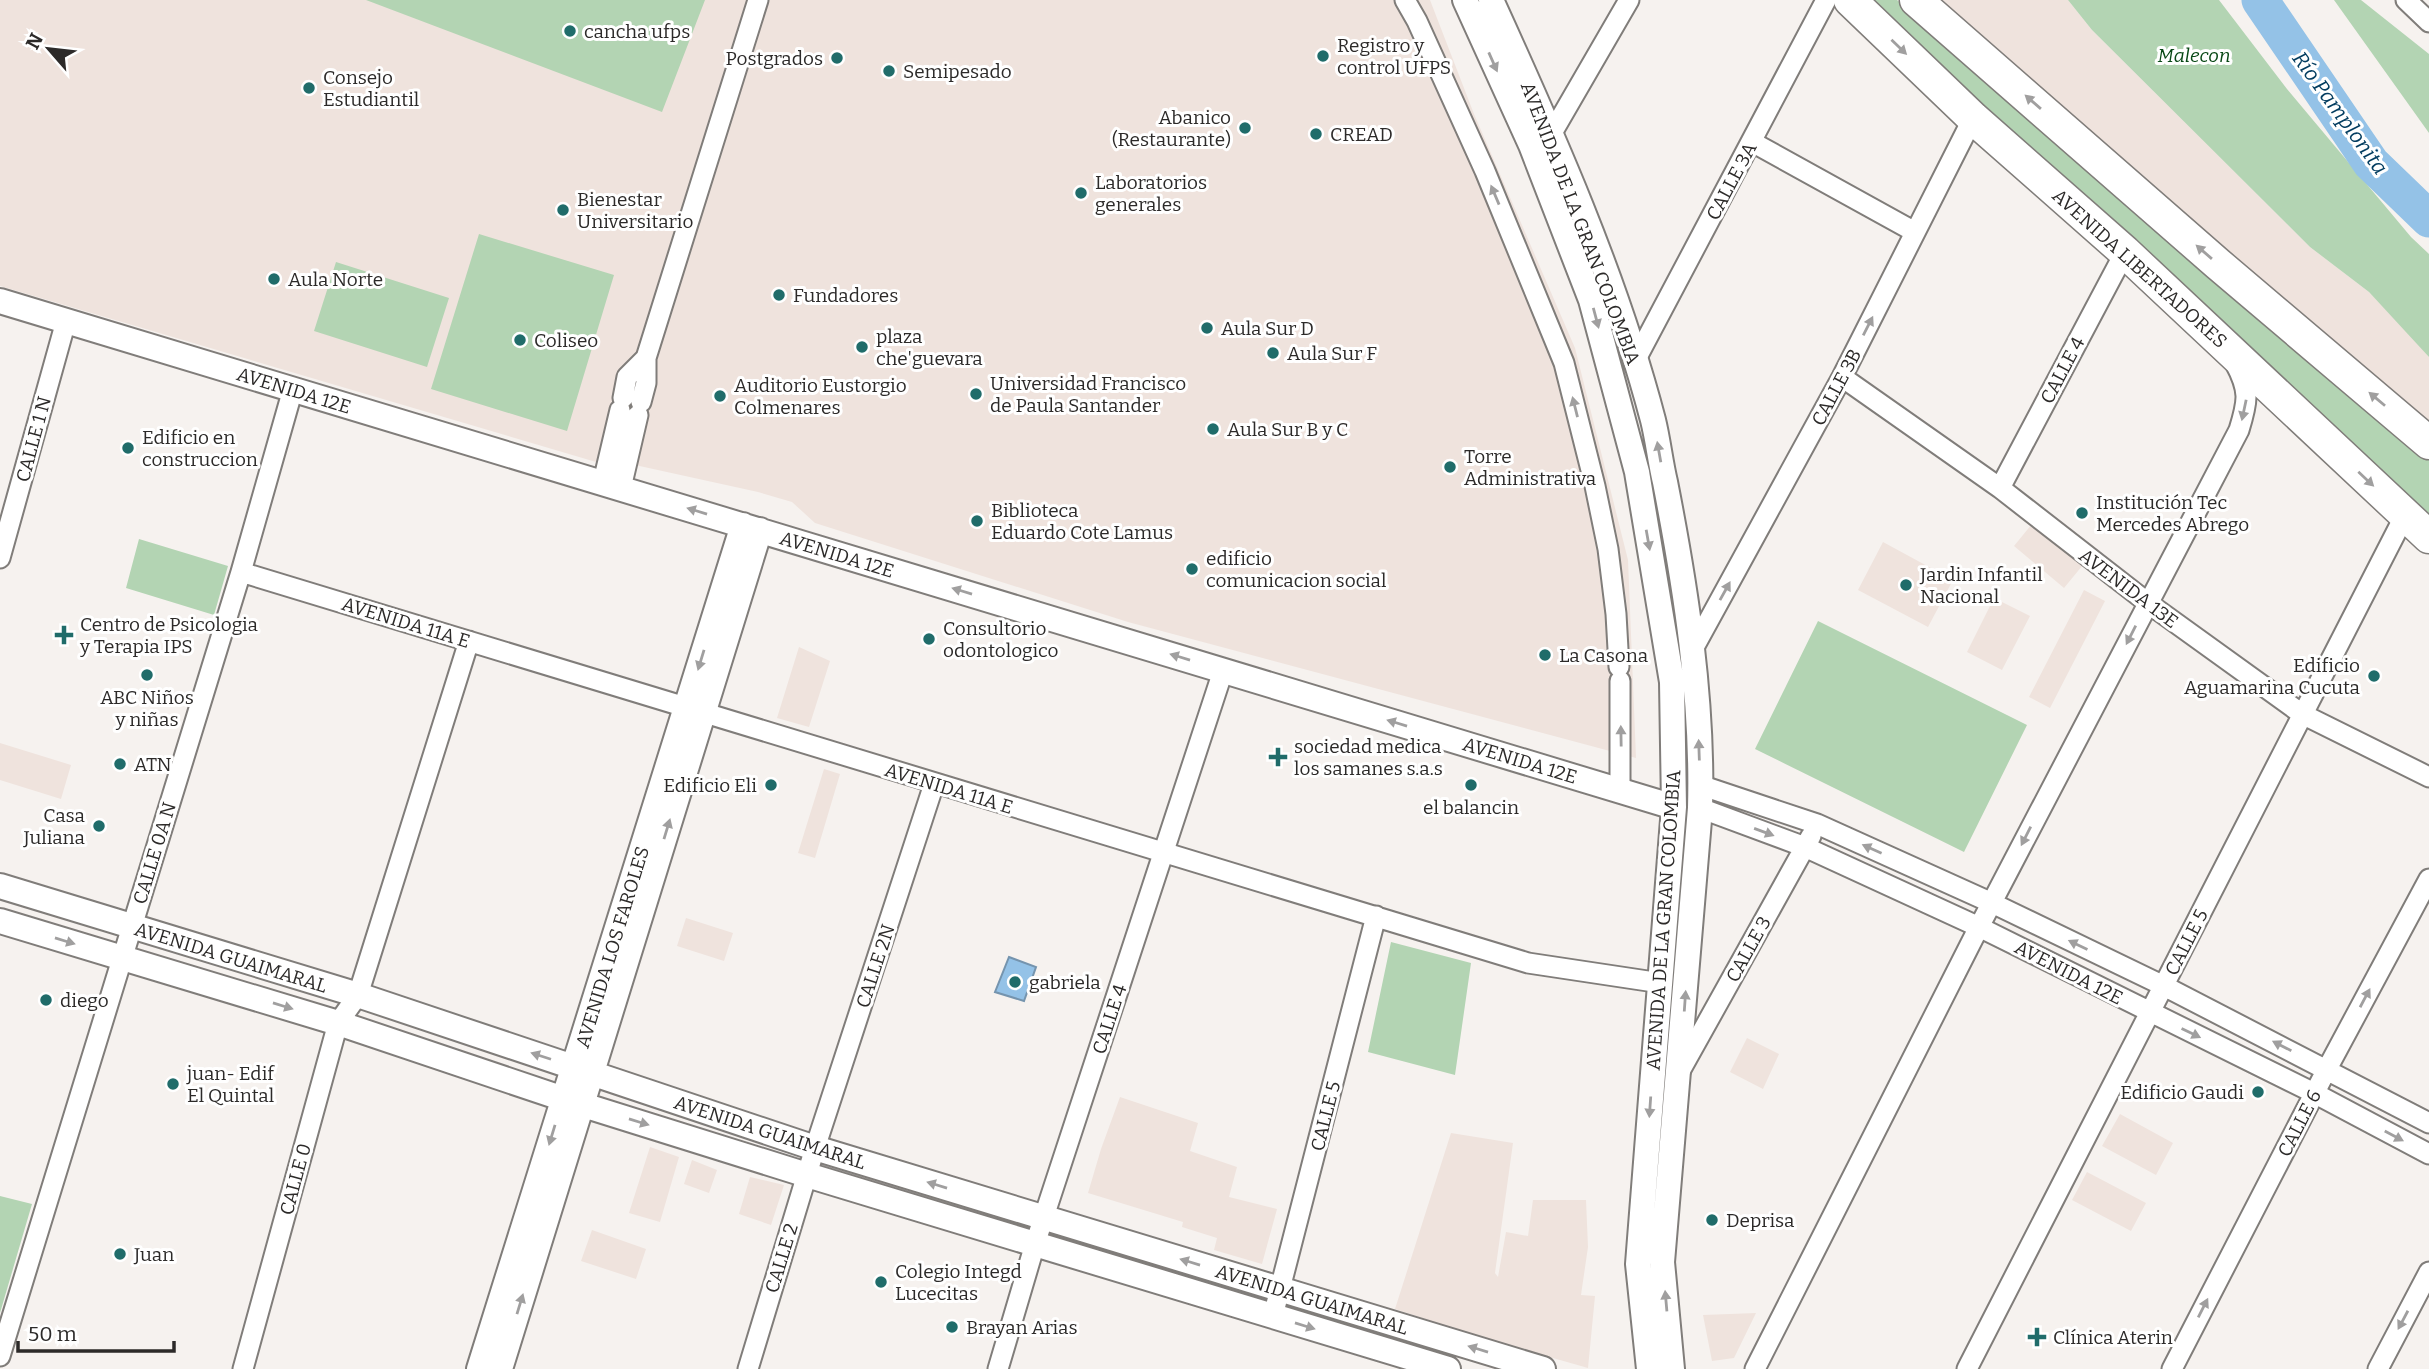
<svg xmlns="http://www.w3.org/2000/svg" width="2429" height="1369" viewBox="0 0 2429 1369" font-family="Bitter,serif">
<rect width="100%" height="100%" fill="#f6f2ef"/>
<path fill="#efe3dd" d="M 0,0 L 1430,0 L 1474,114 L 1575,348 L 1628,560 L 1636,758 L 1128,622 L 815,523 L 792,502 L 758,492 L 635,465 L 638,450 L 603,440 L 596,462 L 0,286 Z
M 1934,0 L 2068,0 L 2092,30 L 2310,247 L 2369,292 L 2423,349 L 2429,357 L 2429,424 Z
M 2036,519 L 2087,560 L 2064,588 L 2014,546 Z
M 1883,542 L 1953,580 L 1928,627 L 1858,590 Z
M 2084,590 L 2105,601 L 2050,708 L 2029,697 Z
M 1994,598 L 2030,616 L 2002,670 L 1967,652 Z
M 799,647 L 830,661 L 809,727 L 777,718 Z
M 0,743 L 71,765 L 61,799 L 0,780 Z
M 824,769 L 840,774 L 815,858 L 798,853 Z
M 686,918 L 733,933 L 724,961 L 677,946 Z
M 1747,1038 L 1779,1054 L 1763,1089 L 1730,1072 Z
M 1120,1097 L 1198,1123 L 1190,1151 L 1237,1167 L 1229,1197 L 1277,1209 L 1262,1264 L 1214,1250 L 1217,1238 L 1182,1227 L 1183,1222 L 1088,1193 L 1101,1149 Z
M 2120,1114 L 2173,1143 L 2156,1175 L 2102,1146 Z
M 1451,1133 L 1513,1143 L 1495,1273 L 1498,1277 L 1506,1232 L 1528,1236 L 1533,1200 L 1586,1200 L 1588,1247 L 1581,1295 L 1595,1296 L 1588,1368 L 1486,1339 L 1395,1309 Z
M 650,1147 L 679,1157 L 660,1222 L 629,1213 Z
M 692,1160 L 717,1170 L 709,1193 L 684,1184 Z
M 2087,1172 L 2146,1203 L 2131,1231 L 2072,1200 Z
M 750,1177 L 784,1185 L 771,1225 L 739,1214 Z
M 592,1230 L 646,1249 L 636,1279 L 581,1261 Z
M 1756,1313 L 1734,1358 L 1712,1361 L 1703,1315 Z"/>
<path fill="#b3d4b3" d="M 366,0 L 705,0 L 662,112 Z
M 1869,0 L 1897,0 L 2429,451 L 2429,529 Z
M 2068,0 L 2219,0 L 2287,89 L 2411,237 L 2429,254 L 2429,357 L 2369,292 L 2310,247 L 2092,30 Z
M 2334,0 L 2361,0 L 2429,54 L 2429,133 Z
M 479,234 L 614,275 L 567,431 L 431,389 Z
M 336,262 L 449,298 L 427,367 L 314,331 Z
M 139,539 L 228,566 L 214,615 L 126,588 Z
M 1818,621 L 2027,725 L 1964,852 L 1755,749 Z
M 1391,942 L 1471,963 L 1455,1075 L 1368,1052 Z
M 0,1196 L 32,1204 L 0,1313 Z"/>
<path fill="#94c2e7" stroke="#7594ae" stroke-width="2" d="M 1009,957 L 1036,967 L 1024,1001 L 995,992 Z"/>
<g fill="none" stroke-linecap="round" stroke-linejoin="round">
<path stroke="#94c2e7" stroke-width="37" d="M 2260,0 L 2371,163 L 2429,219"/>
<g stroke="#807d7a" stroke-width="23">
<path id="minor" d="M 1405,0 L 1417,21 L 1485,171 L 1564,363 L 1595,486 L 1608,549 L 1616,614 L 1619,667
M 2406,0 L 2429,22
M 1552,133 L 1629,0
M 1752,142 L 1915,232
M 1635,361 L 1826,0
M 1842,377 L 2000,488 L 2148,603 L 2302,714 L 2429,777
M 623,398 L 627,377 L 646,358
M 641,402 L 646,383 L 646,358 L 758,0
M 603,482 L 620,410
M 621,488 L 638,415
M 2000,488 L 2125,252
M 0,558 L 66,321
M 241,572 L 1528,963 L 1661,983
M 1692,651 L 1842,377 L 1973,118
M 1620,681 L 1620,791
M 1700,785 L 1817,824 L 1992,903 L 2164,986 L 2429,1123
M 1700,808 L 1805,847 L 1979,927 L 2314,1093 L 2429,1154
M 1679,1073 L 1811,836
M 1273,1316 L 1376,916
M 0,1356 L 241,572 L 293,389
M 243,1369 L 338,1023 L 358,995 L 469,641
M 748,1369 L 815,1148 L 934,784
M 998,1369 L 1035,1244 L 1223,671
M 1755,1369 L 1979,927 L 2239,430 C 2248,401 2250,391 2235,363
M 1967,1369 L 2405,515
M 2172,1369 L 2327,1069 L 2429,879
M 2378,1369 L 2429,1272"/>
</g>
<g stroke="#807d7a" stroke-width="28">
<path id="tertiary" d="M 1465,0 L 1531,145 L 1591,300 L 1637,472 L 1672,682 L 1674,807 L 1638,1264 L 1649,1369
M 1491,0 C 1553,136 1615,275 1653,420 C 1658,440 1660,461 1665,482 C 1686,589 1703,699 1700,808 L 1662,1262 L 1672,1369
M 0,301 L 1674,807
M 0,886 L 358,995 L 815,1148 L 1543,1369
M 0,921 L 338,1023 L 564,1099 L 807,1175 L 1448,1369
M 479,1369 L 743,525
M 500,1369 L 760,530"/>
</g>
<g stroke="#807d7a" stroke-width="35">
<path id="primary" d="M 1850,0 L 1973,118 L 2125,252 L 2429,537
M 1916,0 L 2218,264 L 2429,443"/>
</g>
<use href="#minor" stroke="#fff" stroke-width="19"/>
<use href="#tertiary" stroke="#fff" stroke-width="24"/>
<use href="#primary" stroke="#fff" stroke-width="32"/>
</g>
<defs><path id="oneway-solid" d="M-6-.8H1V-3.2L6.5 0L1 3.2V.8H-6Z" transform="scale(1.75)"/></defs>
<g fill="#a09f9f">
<use href="#oneway-solid" transform="translate(1899 47) rotate(44)"/>
<use href="#oneway-solid" transform="translate(1493 62) rotate(66)"/>
<use href="#oneway-solid" transform="translate(2033 102) rotate(-139)"/>
<use href="#oneway-solid" transform="translate(1495 195) rotate(-113)"/>
<use href="#oneway-solid" transform="translate(2204 252) rotate(-139)"/>
<use href="#oneway-solid" transform="translate(1596 318) rotate(75)"/>
<use href="#oneway-solid" transform="translate(1868 326) rotate(-63)"/>
<use href="#oneway-solid" transform="translate(2377 399) rotate(-140)"/>
<use href="#oneway-solid" transform="translate(1575 407) rotate(-104)"/>
<use href="#oneway-solid" transform="translate(2244 410) rotate(102)"/>
<use href="#oneway-solid" transform="translate(1659 452) rotate(-100)"/>
<use href="#oneway-solid" transform="translate(2366 479) rotate(43)"/>
<use href="#oneway-solid" transform="translate(697 511) rotate(-163)"/>
<use href="#oneway-solid" transform="translate(1648 540) rotate(80)"/>
<use href="#oneway-solid" transform="translate(962 591) rotate(-163)"/>
<use href="#oneway-solid" transform="translate(1725 591) rotate(-61)"/>
<use href="#oneway-solid" transform="translate(2131 635) rotate(117)"/>
<use href="#oneway-solid" transform="translate(1180 657) rotate(-163)"/>
<use href="#oneway-solid" transform="translate(701 660) rotate(107)"/>
<use href="#oneway-solid" transform="translate(1397 723) rotate(-163)"/>
<use href="#oneway-solid" transform="translate(1621 736) rotate(-91)"/>
<use href="#oneway-solid" transform="translate(1699 750) rotate(-92)"/>
<use href="#oneway-solid" transform="translate(667 829) rotate(-73)"/>
<use href="#oneway-solid" transform="translate(1764 832) rotate(20)"/>
<use href="#oneway-solid" transform="translate(2026 836) rotate(117)"/>
<use href="#oneway-solid" transform="translate(1872 849) rotate(-156)"/>
<use href="#oneway-solid" transform="translate(65 941) rotate(17)"/>
<use href="#oneway-solid" transform="translate(2078 945) rotate(-154)"/>
<use href="#oneway-solid" transform="translate(2365 998) rotate(-62)"/>
<use href="#oneway-solid" transform="translate(1685 1001) rotate(-86)"/>
<use href="#oneway-solid" transform="translate(283 1006) rotate(17)"/>
<use href="#oneway-solid" transform="translate(2191 1033) rotate(26)"/>
<use href="#oneway-solid" transform="translate(2282 1046) rotate(-153)"/>
<use href="#oneway-solid" transform="translate(541 1056) rotate(-162)"/>
<use href="#oneway-solid" transform="translate(1650 1107) rotate(94)"/>
<use href="#oneway-solid" transform="translate(639 1122) rotate(17)"/>
<use href="#oneway-solid" transform="translate(552 1135) rotate(107)"/>
<use href="#oneway-solid" transform="translate(2394 1136) rotate(28)"/>
<use href="#oneway-solid" transform="translate(937 1185) rotate(-163)"/>
<use href="#oneway-solid" transform="translate(1190 1262) rotate(-163)"/>
<use href="#oneway-solid" transform="translate(1666 1301) rotate(-95)"/>
<use href="#oneway-solid" transform="translate(520 1304) rotate(-73)"/>
<use href="#oneway-solid" transform="translate(2203 1308) rotate(-63)"/>
<use href="#oneway-solid" transform="translate(2403 1320) rotate(118)"/>
<use href="#oneway-solid" transform="translate(1305 1326) rotate(17)"/>
<use href="#oneway-solid" transform="translate(1478 1349) rotate(-163)"/>
</g>
<g fill="#206c6a" stroke="#fff" stroke-width="2.5">
<circle cx="570" cy="31" r="7"/>
<circle cx="1323" cy="56" r="7"/>
<circle cx="837" cy="58" r="7"/>
<circle cx="889" cy="71" r="7"/>
<circle cx="309" cy="88" r="7"/>
<circle cx="1245" cy="128" r="7"/>
<circle cx="1316" cy="134" r="7"/>
<circle cx="1081" cy="193" r="7"/>
<circle cx="563" cy="210" r="7"/>
<circle cx="274" cy="279" r="7"/>
<circle cx="779" cy="295" r="7"/>
<circle cx="1207" cy="328" r="7"/>
<circle cx="520" cy="340" r="7"/>
<circle cx="862" cy="347" r="7"/>
<circle cx="1273" cy="353" r="7"/>
<circle cx="976" cy="394" r="7"/>
<circle cx="720" cy="396" r="7"/>
<circle cx="1213" cy="429" r="7"/>
<circle cx="128" cy="448" r="7"/>
<circle cx="1450" cy="467" r="7"/>
<circle cx="2082" cy="513" r="7"/>
<circle cx="977" cy="521" r="7"/>
<circle cx="1192" cy="569" r="7"/>
<circle cx="1906" cy="585" r="7"/>
<path d="M60.5 624.5h7v7h7v7h-7v7h-7v-7h-7v-7h7z"/>
<circle cx="929" cy="639" r="7"/>
<circle cx="1545" cy="655" r="7"/>
<circle cx="147" cy="675" r="7"/>
<circle cx="2374" cy="676" r="7"/>
<path d="M1274.5 746.5h7v7h7v7h-7v7h-7v-7h-7v-7h7z"/>
<circle cx="120" cy="764" r="7"/>
<circle cx="771" cy="785" r="7"/>
<circle cx="1471" cy="785" r="7"/>
<circle cx="99" cy="826" r="7"/>
<circle cx="1015" cy="982" r="7"/>
<circle cx="46" cy="1000" r="7"/>
<circle cx="173" cy="1084" r="7"/>
<circle cx="2258" cy="1092" r="7"/>
<circle cx="1712" cy="1220" r="7"/>
<circle cx="120" cy="1254" r="7"/>
<circle cx="881" cy="1282" r="7"/>
<circle cx="952" cy="1327" r="7"/>
<path d="M2033.5 1326.5h7v7h7v7h-7v7h-7v-7h-7v-7h7z"/>
</g>
<g text-anchor="middle" stroke-width="6" stroke-linejoin="round" paint-order="stroke">
<g font-size="19" fill="#2c2a29" stroke="#fff" text-anchor="start">
<text x="584" y="38">cancha ufps</text>
<text x="1337" y="52">Registro y<tspan x="1337" dy="22">control UFPS</tspan></text>
<text x="823" y="65" text-anchor="end">Postgrados</text>
<text x="903" y="78">Semipesado</text>
<text x="323" y="84">Consejo<tspan x="323" dy="22">Estudiantil</tspan></text>
<text x="1231" y="124" text-anchor="end">Abanico<tspan x="1231" dy="22">(Restaurante)</tspan></text>
<text x="1330" y="141">CREAD</text>
<text x="1095" y="189">Laboratorios<tspan x="1095" dy="22">generales</tspan></text>
<text x="577" y="206">Bienestar<tspan x="577" dy="22">Universitario</tspan></text>
<text x="288" y="286">Aula Norte</text>
<text x="793" y="302">Fundadores</text>
<text x="1221" y="335">Aula Sur D</text>
<text x="876" y="343">plaza<tspan x="876" dy="22">che'guevara</tspan></text>
<text x="534" y="347">Coliseo</text>
<text x="1287" y="360">Aula Sur F</text>
<text x="990" y="390">Universidad Francisco<tspan x="990" dy="22">de Paula Santander</tspan></text>
<text x="734" y="392">Auditorio Eustorgio<tspan x="734" dy="22">Colmenares</tspan></text>
<text x="1227" y="436">Aula Sur B y C</text>
<text x="142" y="444">Edificio en<tspan x="142" dy="22">construccion</tspan></text>
<text x="1464" y="463">Torre<tspan x="1464" dy="22">Administrativa</tspan></text>
<text x="2096" y="509">Institución Tec<tspan x="2096" dy="22">Mercedes Abrego</tspan></text>
<text x="991" y="517">Biblioteca<tspan x="991" dy="22">Eduardo Cote Lamus</tspan></text>
<text x="1206" y="565">edificio<tspan x="1206" dy="22">comunicacion social</tspan></text>
<text x="1920" y="581">Jardin Infantil<tspan x="1920" dy="22">Nacional</tspan></text>
<text x="80" y="631">Centro de Psicologia<tspan x="80" dy="22">y Terapia IPS</tspan></text>
<text x="943" y="635">Consultorio<tspan x="943" dy="22">odontologico</tspan></text>
<text x="1559" y="662">La Casona</text>
<text x="2360" y="672" text-anchor="end">Edificio<tspan x="2360" dy="22">Aguamarina Cucuta</tspan></text>
<text x="147" y="704" text-anchor="middle">ABC Niños<tspan x="147" dy="22">y niñas</tspan></text>
<text x="1294" y="753">sociedad medica<tspan x="1294" dy="22">los samanes s.a.s</tspan></text>
<text x="134" y="771">ATN</text>
<text x="757" y="792" text-anchor="end">Edificio Eli</text>
<text x="1471" y="814" text-anchor="middle">el balancin</text>
<text x="85" y="822" text-anchor="end">Casa<tspan x="85" dy="22">Juliana</tspan></text>
<text x="1029" y="989">gabriela</text>
<text x="60" y="1007">diego</text>
<text x="187" y="1080">juan- Edif<tspan x="187" dy="22">El Quintal</tspan></text>
<text x="2244" y="1099" text-anchor="end">Edificio Gaudi</text>
<text x="1726" y="1227">Deprisa</text>
<text x="134" y="1261">Juan</text>
<text x="895" y="1278">Colegio Integd<tspan x="895" dy="22">Lucecitas</tspan></text>
<text x="966" y="1334">Brayan Arias</text>
<text x="2053" y="1344">Clínica Aterin</text>
</g>
<g font-size="19" font-style="italic" fill="#084815" stroke="#fff">
<text x="2194" y="62">Malecon</text>
</g>
<g font-size="19" fill="#2c2a29" stroke="#fff">
<text transform="translate(1731 181) rotate(-62)" y="7">CALLE 3A</text>
<text transform="translate(1581 223) rotate(69)" y="7">AVENIDA DE LA GRAN COLOMBIA</text>
<text transform="translate(2140 268) rotate(42)" y="7">AVENIDA LIBERTADORES</text>
<text transform="translate(2062 370) rotate(-62)" y="7">CALLE 4</text>
<text transform="translate(1836 387) rotate(-62)" y="7">CALLE 3B</text>
<text transform="translate(294 390) rotate(17)" y="7">AVENIDA 12E</text>
<text transform="translate(33 439) rotate(-75)" y="7">CALLE 1 N</text>
<text transform="translate(837 554) rotate(17)" y="7">AVENIDA 12E</text>
<text transform="translate(2129 588) rotate(37)" y="7">AVENIDA 13E</text>
<text transform="translate(406 622) rotate(17)" y="7">AVENIDA 11A E</text>
<text transform="translate(1520 760) rotate(17)" y="7">AVENIDA 12E</text>
<text transform="translate(949 788) rotate(17)" y="7">AVENIDA 11A E</text>
<text transform="translate(154 853) rotate(-73)" y="7">CALLE 0A N</text>
<text transform="translate(1663 920) rotate(-86)" y="7">AVENIDA DE LA GRAN COLOMBIA</text>
<text transform="translate(2186 942) rotate(-63)" y="7">CALLE 5</text>
<text transform="translate(612 947) rotate(-73)" y="7">AVENIDA LOS FAROLES</text>
<text transform="translate(1748 949) rotate(-61)" y="7">CALLE 3</text>
<text transform="translate(231 957) rotate(17)" y="7">AVENIDA GUAIMARAL</text>
<text transform="translate(875 966) rotate(-72)" y="7">CALLE 2N</text>
<text transform="translate(2069 972) rotate(27)" y="7">AVENIDA 12E</text>
<text transform="translate(1109 1019) rotate(-72)" y="7">CALLE 4</text>
<text transform="translate(1325 1116) rotate(-76)" y="7">CALLE 5</text>
<text transform="translate(2299 1123) rotate(-63)" y="7">CALLE 6</text>
<text transform="translate(770 1132) rotate(18)" y="7">AVENIDA GUAIMARAL</text>
<text transform="translate(295 1179) rotate(-75)" y="7">CALLE 0</text>
<text transform="translate(781 1258) rotate(-73)" y="7">CALLE 2</text>
<text transform="translate(1312 1299) rotate(17)" y="7">AVENIDA GUAIMARAL</text>
</g>
<g font-size="21" font-style="italic" fill="#033d60" stroke="#fff">
<text transform="translate(2340 113) rotate(54)" y="7">Río Pamplonita</text>
</g>
</g>
<g transform="translate(49 49) rotate(298)" stroke="#ffffff" stroke-width="5" paint-order="stroke">
<path d="M0-5L12 26L0 18L-12 26Z" fill="#2c2a29"/>
<text y="-10" font-size="19" font-weight="bold" text-anchor="middle" fill="#2c2a29">N</text>
</g>
<path d="M18 1341v10h156v-10" fill="none" stroke="#2c2a29" stroke-width="3.5"/>
<text x="28" y="1341" font-size="21" fill="#2c2a29" stroke="#ffffff" stroke-width="5" paint-order="stroke">50 m</text>
</svg>
